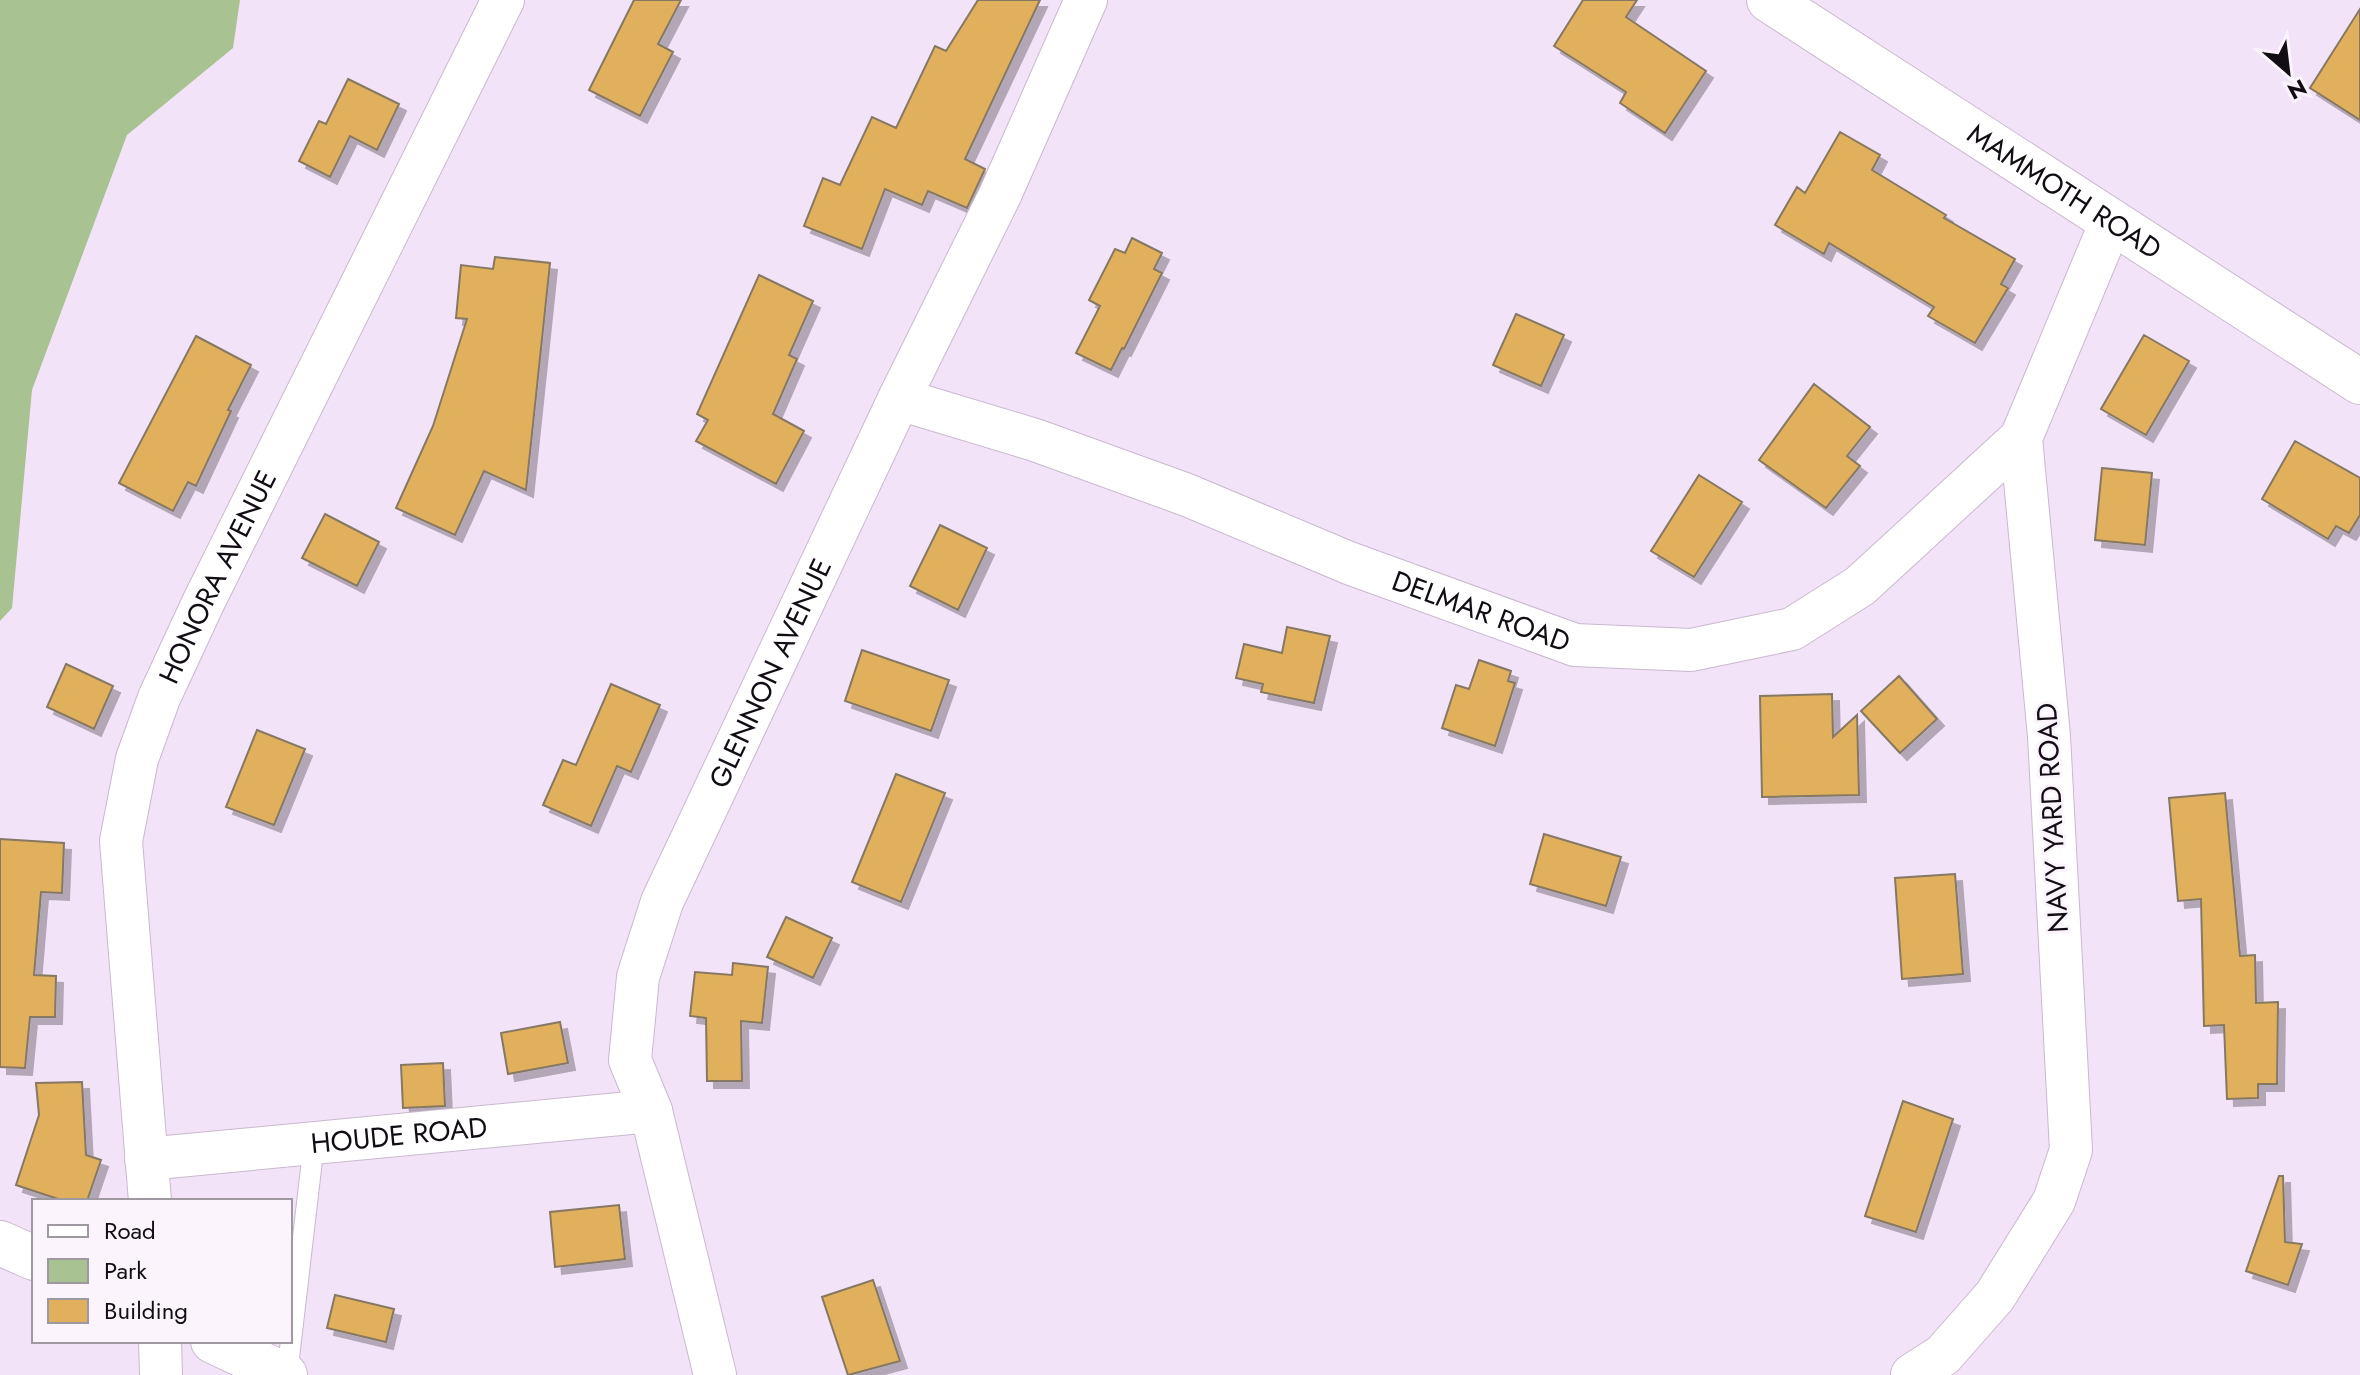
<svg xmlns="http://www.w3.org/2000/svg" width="2360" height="1375" viewBox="0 0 2360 1375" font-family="Jost,sans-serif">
<defs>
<filter id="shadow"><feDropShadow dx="7" dy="7" stdDeviation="0" flood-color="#0004"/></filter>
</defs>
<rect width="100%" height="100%" fill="#f3e3f9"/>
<path fill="#a9c291" d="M 0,0 L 240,0 L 233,48 L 127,135 L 32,390 L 12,608 L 0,621 Z"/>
<path fill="#e1b05d" stroke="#867863" stroke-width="2" filter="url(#shadow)" d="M 634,0 L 681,0 L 658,44 L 673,52 L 640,116 L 589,90 Z
M 978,0 L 1040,0 L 965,159 L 985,169 L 967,208 L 928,191 L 922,205 L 885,189 L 862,249 L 804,226 L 823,178 L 840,185 L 872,117 L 896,128 L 935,46 L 946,51 Z
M 1583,0 L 1637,0 L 1626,17 L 1706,71 L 1665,133 L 1620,103 L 1626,92 L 1554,46 Z
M 2360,9 L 2360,120 L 2310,88 Z
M 348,79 L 399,104 L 377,150 L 350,136 L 330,177 L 299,161 L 319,121 L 326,124 Z
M 1840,132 L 1880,155 L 1872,170 L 1946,215 L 1944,218 L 2015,259 L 2001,284 L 2008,288 L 1975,343 L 1928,316 L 1934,307 L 1829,243 L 1824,254 L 1775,225 L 1797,187 L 1805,193 Z
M 1132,238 L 1162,253 L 1154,269 L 1162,273 L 1124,349 L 1122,348 L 1111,370 L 1076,353 L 1100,306 L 1089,300 L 1115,249 L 1125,253 Z
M 495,257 L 550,263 L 526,490 L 484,471 L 455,535 L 396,508 L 433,426 L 467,319 L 456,318 L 461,265 L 493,269 Z
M 759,275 L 813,301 L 789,355 L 797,359 L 773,414 L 804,431 L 776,484 L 696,441 L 708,420 L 697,414 Z
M 1516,314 L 1564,335 L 1541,386 L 1493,365 Z
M 2144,335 L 2189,361 L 2146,435 L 2101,409 Z
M 196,336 L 251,365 L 228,410 L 231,411 L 196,486 L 188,482 L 173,511 L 119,483 Z
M 1814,384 L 1870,427 L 1847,456 L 1860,466 L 1826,508 L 1759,460 Z
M 2295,441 L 2360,478 L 2360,515 L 2349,533 L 2336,526 L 2328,539 L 2262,499 Z
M 2102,468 L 2152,473 L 2145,545 L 2095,540 Z
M 1699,475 L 1742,502 L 1694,577 L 1651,551 Z
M 325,514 L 379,542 L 357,586 L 302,558 Z
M 940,525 L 987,548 L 958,610 L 910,586 Z
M 1287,627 L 1330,636 L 1314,703 L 1261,692 L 1263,684 L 1236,678 L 1244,644 L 1282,653 Z
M 862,650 L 949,680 L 931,731 L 845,701 Z
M 1479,660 L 1511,671 L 1508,681 L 1515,683 L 1495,746 L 1442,728 L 1456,685 L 1469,689 Z
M 66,664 L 113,686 L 94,729 L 47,707 Z
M 1899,676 L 1937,719 L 1900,753 L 1861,711 Z
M 611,684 L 660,705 L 631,772 L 617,766 L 591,826 L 543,805 L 563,760 L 576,765 Z
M 1832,694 L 1833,737 L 1857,715 L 1859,795 L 1762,797 L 1760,696 Z
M 257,730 L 305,749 L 274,825 L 226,807 Z
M 896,774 L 945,793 L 901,902 L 852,882 Z
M 2225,793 L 2240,956 L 2255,955 L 2256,1003 L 2278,1002 L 2277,1084 L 2258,1084 L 2258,1098 L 2227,1099 L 2224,1025 L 2204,1026 L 2201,899 L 2178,901 L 2169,798 Z
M 1544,834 L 1621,857 L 1606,906 L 1530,884 Z
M 0,839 L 64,843 L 62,893 L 41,892 L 34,975 L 56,976 L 55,1017 L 30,1017 L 25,1068 L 0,1067 Z
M 1955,874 L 1963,974 L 1902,979 L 1895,878 Z
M 786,917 L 832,938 L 813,978 L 767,957 Z
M 733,963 L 768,967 L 762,1023 L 741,1021 L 742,1081 L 707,1081 L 706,1018 L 690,1016 L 695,972 L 732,975 Z
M 560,1022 L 568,1063 L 508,1074 L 501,1033 Z
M 443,1063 L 445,1106 L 403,1108 L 401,1065 Z
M 82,1082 L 86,1155 L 101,1160 L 87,1201 L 64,1201 L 16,1185 L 39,1115 L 36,1083 Z
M 1903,1101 L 1953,1119 L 1916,1232 L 1865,1216 Z
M 2279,1176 L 2283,1176 L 2285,1242 L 2302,1244 L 2288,1285 L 2246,1271 Z
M 619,1205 L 625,1259 L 555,1267 L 550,1212 Z
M 873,1280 L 900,1361 L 848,1375 L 822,1297 Z
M 335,1295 L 394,1309 L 386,1342 L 327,1328 Z"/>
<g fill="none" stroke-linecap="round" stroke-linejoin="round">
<g stroke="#c9b9cf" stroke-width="22">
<path id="service" d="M 287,1375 L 314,1143"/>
</g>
<g stroke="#c9b9cf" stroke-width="44">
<g id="minor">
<path id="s1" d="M 899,399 L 1035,440 L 1187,495 L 1349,563 L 1575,645 L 1691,650 L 1792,629 L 1860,586 L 2021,438"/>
<path id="s2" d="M 146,1159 L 651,1111"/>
<path id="s3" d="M 150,1201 L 121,841 L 137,759 L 159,698 L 204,601 L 503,0"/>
<path d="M 160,1341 L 161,1375"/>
<path id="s4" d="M 715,1375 L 651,1111 L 630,1060 L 638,977 L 662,902 L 899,399 L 1000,195 L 1086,0"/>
<path d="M 1912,1375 L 1943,1355 L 1995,1296 L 2054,1201 L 2071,1150 L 2049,736 L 2021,438 L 2111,222"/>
</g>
</g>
<g stroke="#c9b9cf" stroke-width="46">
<g id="secondary">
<path id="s5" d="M 1769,0 L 2360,382"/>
<path d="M 0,1243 L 34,1258"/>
<path d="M 213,1341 L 285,1375"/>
</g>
</g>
<use href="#service" stroke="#fff" stroke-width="20"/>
<use href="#minor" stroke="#fff" stroke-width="42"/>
<use href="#secondary" stroke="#fff" stroke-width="44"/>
</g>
<g text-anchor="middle" stroke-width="6" stroke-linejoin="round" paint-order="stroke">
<g font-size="28" fill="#120d14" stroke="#fbf4fd">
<text dy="10" stroke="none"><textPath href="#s5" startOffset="352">MAMMOTH ROAD</textPath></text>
<text dy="10" stroke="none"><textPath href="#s3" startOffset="644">HONORA AVENUE</textPath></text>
<text dy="10" stroke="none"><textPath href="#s1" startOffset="620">DELMAR ROAD</textPath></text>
<text dy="10" stroke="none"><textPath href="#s4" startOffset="742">GLENNON AVENUE</textPath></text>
<text transform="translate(2052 818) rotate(-93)" y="10">NAVY YARD ROAD</text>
<text dy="10" stroke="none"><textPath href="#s2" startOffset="254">HOUDE ROAD</textPath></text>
</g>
</g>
<rect x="32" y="1199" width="260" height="144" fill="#fbf4fd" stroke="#9e98a0" stroke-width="2"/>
<rect x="48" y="1225" width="40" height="12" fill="#ffffff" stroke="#9e98a0" stroke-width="2"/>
<text x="104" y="1239" font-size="24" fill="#120d14">Road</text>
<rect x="48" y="1259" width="40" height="24" fill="#a9c291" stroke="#9e98a0" stroke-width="2"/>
<text x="104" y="1279" font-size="24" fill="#120d14">Park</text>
<rect x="48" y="1299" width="40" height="24" fill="#e1b05d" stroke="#9e98a0" stroke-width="2"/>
<text x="104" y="1319" font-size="24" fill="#120d14">Building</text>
<g transform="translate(2288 72) rotate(152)" stroke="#fbf4fd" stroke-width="6" paint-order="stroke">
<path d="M0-6L14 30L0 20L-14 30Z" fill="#120d14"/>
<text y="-12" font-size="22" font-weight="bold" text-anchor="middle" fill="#120d14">N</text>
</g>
</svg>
